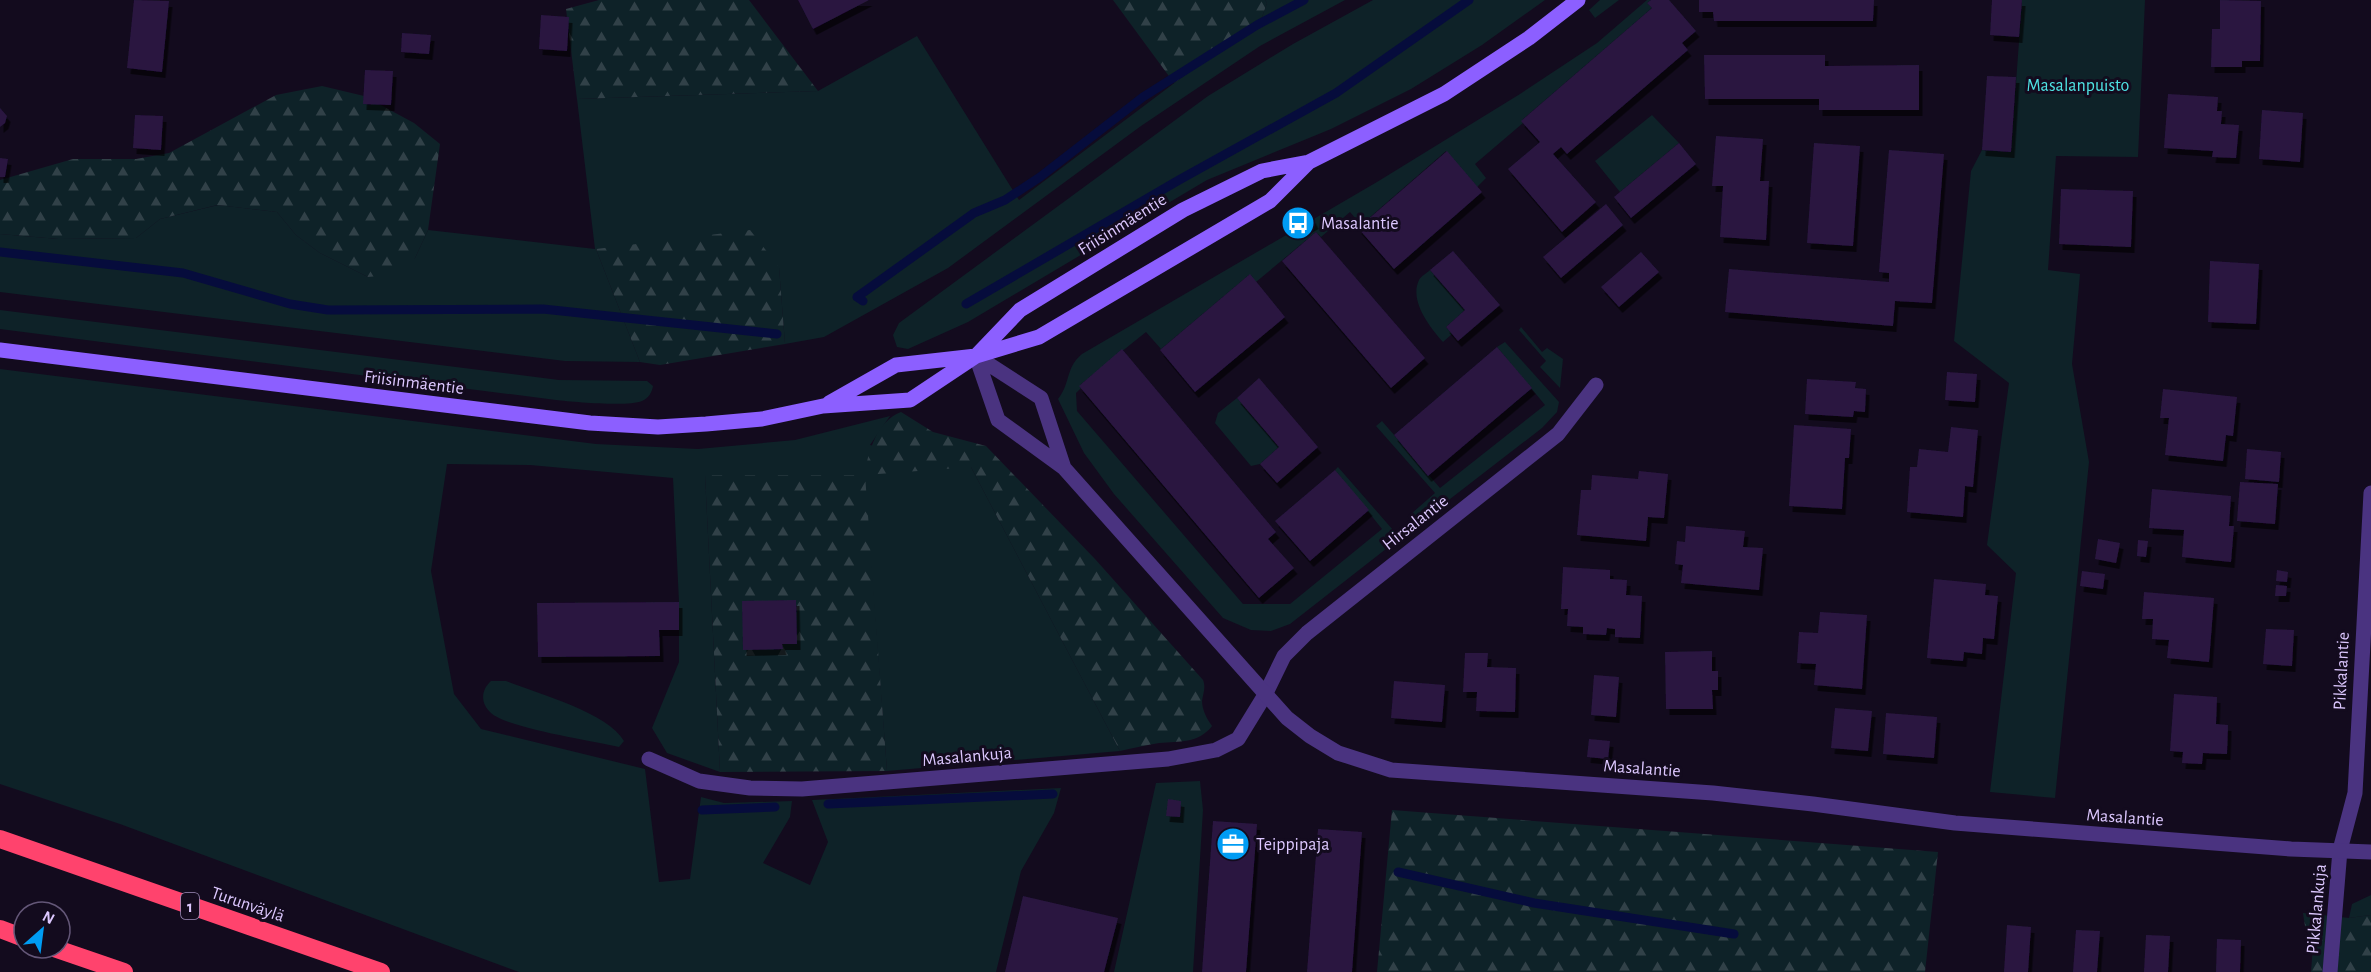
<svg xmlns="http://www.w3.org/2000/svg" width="2371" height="972" viewBox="0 0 2371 972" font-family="'Alegreya Sans',sans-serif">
<defs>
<pattern id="forest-firs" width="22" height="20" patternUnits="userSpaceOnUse" patternTransform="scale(1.5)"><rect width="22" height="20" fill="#0e2228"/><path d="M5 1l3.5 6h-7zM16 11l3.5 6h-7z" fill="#314148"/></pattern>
<filter id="shadow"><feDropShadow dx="3.5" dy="6" stdDeviation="0" flood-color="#0009"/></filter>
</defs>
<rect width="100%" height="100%" fill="#130b1e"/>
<path fill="#0e2228" d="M 1265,0 L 1345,0 L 1260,46 L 1141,126 L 948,268 L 824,337 L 785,344 L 779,268 L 596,249 L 640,362 L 565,361 L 0,292 L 0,234 L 59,239 L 136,238 L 160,219 L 218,205 L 277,212 L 296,235 L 320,253 L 368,277 L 415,258 L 428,230 L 595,249 L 577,99 L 818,91 L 917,36 L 1019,200 L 1262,17 L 1267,3 Z
M 1373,0 L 1545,0 L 1482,45 L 1411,89 L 1331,129 L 1207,180 L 968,322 L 908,349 L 897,347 L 893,335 L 899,323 L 1208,96 L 1293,44 Z
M 1600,0 L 1619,0 L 1595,18 L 1589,10 Z
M 1647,0 L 1651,0 L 1647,3 L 1652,8 L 1522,120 L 1523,123 L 1475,164 L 1486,178 L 1477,187 L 1446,151 L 1361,225 L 1350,212 L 1321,237 L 1316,232 L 1256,282 L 1249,275 L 1161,349 L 1146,332 L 1080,385 L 1081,388 L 1076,393 L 1077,411 L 1243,604 L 1290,604 L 1382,529 L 1335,470 L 1338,467 L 1400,538 L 1290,624 L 1271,631 L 1251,630 L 1223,618 L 1114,494 L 1084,453 L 1058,399 C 1071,383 1065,368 1082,354 L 1377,182 L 1520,94 L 1597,43 Z
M 2022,0 L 2145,0 L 2138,157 L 2056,156 L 2048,270 L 2080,274 L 2072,364 L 2089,462 L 2055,798 L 1990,792 L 2016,573 L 1987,545 L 2009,383 L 1954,341 L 1971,171 L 1982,150 L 2011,152 Z
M 1652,115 L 1679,143 L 1620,192 L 1595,161 Z
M 1430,270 L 1465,310 L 1446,327 L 1452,334 L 1443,342 C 1430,327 1409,301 1419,280 C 1421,276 1427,273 1430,270 Z
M 0,310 L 559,380 L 647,381 L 653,386 C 652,392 649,398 642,401 C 628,407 574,402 556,400 L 0,329 Z
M 1521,327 L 1542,352 L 1547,348 L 1563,359 L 1560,388 L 1540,367 L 1546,361 L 1519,330 Z
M 1505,342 L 1559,402 L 1557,412 L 1542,428 L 1419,523 L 1411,514 L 1435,493 L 1376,426 L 1382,421 L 1440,488 L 1545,405 L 1497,347 Z
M 0,369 L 596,444 L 698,449 L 795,440 L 890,416 L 870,445 L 971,467 L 1120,751 L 887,771 L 864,475 L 705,475 L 720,772 L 667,753 L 652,728 L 679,662 L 679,602 L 673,478 L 530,465 L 447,464 L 431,571 L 454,694 L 481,729 L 645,769 L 659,882 L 690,879 L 701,797 L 724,803 L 792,801 L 790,817 L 763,863 L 810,885 L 828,842 L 812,800 L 1061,788 L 1054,813 L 1021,871 L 996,972 L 519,972 L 120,824 L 0,784 Z
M 1237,398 L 1279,447 L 1260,464 L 1251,466 L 1215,423 L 1218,413 Z
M 491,681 L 506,681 C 538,694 607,712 624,741 L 619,747 C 593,741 507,728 491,713 C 480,703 481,690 491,681 Z
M 1200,781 L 1203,810 L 1193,972 L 1114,972 L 1156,783 Z
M 2371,895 L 2371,915 L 2349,918 L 2352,904 Z"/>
<path fill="url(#forest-firs)" d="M 599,0 L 749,0 L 818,91 L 577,99 L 566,9 Z
M 1113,0 L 1265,0 L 1267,3 L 1262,17 L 1174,83 Z
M 322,86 L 364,96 L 414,123 L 440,144 L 428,230 L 415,258 L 397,274 L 368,277 L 320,253 L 296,235 L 277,212 L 217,205 L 160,219 L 136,238 L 59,239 L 0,234 L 0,180 L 73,159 L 136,159 L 169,153 L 276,95 Z
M 750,230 L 779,267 L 785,344 L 660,365 L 640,362 L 596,249 Z
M 901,412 L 933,432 L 986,446 L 1095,559 L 1203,680 C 1206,688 1203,693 1202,701 C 1202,710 1207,719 1212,726 C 1198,744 1179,741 1159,743 C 1146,745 1133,748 1120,751 L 971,467 L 865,475 L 887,771 L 720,772 L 705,475 L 864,475 C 869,451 876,422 901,412 Z
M 1392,810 L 1938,852 L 1925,972 L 1377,972 Z
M 2303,913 L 2349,918 L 2371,915 L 2371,972 L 2311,972 L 2313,946 L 2305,926 Z"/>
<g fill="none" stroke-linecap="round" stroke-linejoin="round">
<path stroke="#060c3c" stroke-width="9" d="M 0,252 L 183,273 L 290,304 L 328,310 L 543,309 L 777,334
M 863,301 L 857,297 L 974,213 L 1005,200 L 1040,177 L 1143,97 L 1257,25 L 1304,0
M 966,304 L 1179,180 L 1336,93 L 1469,0
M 828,804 L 1053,794
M 702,810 L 775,807
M 1398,872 L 1534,903 L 1734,934"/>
</g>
<path fill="#291640" filter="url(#shadow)" d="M 134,0 L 169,1 L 162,72 L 127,68 Z
M 798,0 L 869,0 L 813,29 Z
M 1651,0 L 1669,0 L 1696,31 L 1682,43 L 1688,50 L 1567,154 L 1561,147 L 1553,154 L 1596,202 L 1562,232 L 1508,169 L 1540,142 L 1521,121 L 1652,8 L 1647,3 Z
M 1699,0 L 1874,0 L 1873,21 L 1714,21 L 1713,12 L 1699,12 Z
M 1992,0 L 2022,0 L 2019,37 L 1990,35 Z
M 2220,0 L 2261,1 L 2260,61 L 2242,61 L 2242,67 L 2211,67 L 2212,29 L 2220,29 Z
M 541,15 L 569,17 L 567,51 L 539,49 Z
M 402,33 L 431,35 L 429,54 L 401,52 Z
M 1704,55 L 1825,55 L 1825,66 L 1919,65 L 1919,110 L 1819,110 L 1819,99 L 1705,99 Z
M 365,70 L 393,71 L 391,105 L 363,104 Z
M 1987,76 L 2016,77 L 2011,152 L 1982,150 Z
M 2168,94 L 2218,97 L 2217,111 L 2222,111 L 2221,124 L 2239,125 L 2236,158 L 2212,157 L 2213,151 L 2164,148 Z
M 0,108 L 7,116 L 5,123 L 0,127 Z
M 2262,110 L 2303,113 L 2300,162 L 2259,159 Z
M 135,115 L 163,116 L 161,150 L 133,148 Z
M 1716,136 L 1763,139 L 1760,181 L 1769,181 L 1766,240 L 1720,237 L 1723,186 L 1712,186 Z
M 1679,143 L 1696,164 L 1631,218 L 1614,197 Z
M 1814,143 L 1860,146 L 1853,246 L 1807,243 Z
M 1889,150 L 1944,154 L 1932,303 L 1895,301 L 1893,326 L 1725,312 L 1729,269 L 1889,282 L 1889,273 L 1879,272 Z
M 1447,151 L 1482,192 L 1394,269 L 1358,228 Z
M 0,158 L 8,159 L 5,177 L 0,177 Z
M 2061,189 L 2133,191 L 2131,247 L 2059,244 Z
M 1606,204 L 1623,225 L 1561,278 L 1543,257 Z
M 1312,217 L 1315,223 L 1299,232 L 1295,227 Z
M 1316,232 L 1425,358 L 1391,388 L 1282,261 Z
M 1453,251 L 1500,305 L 1458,341 L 1446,327 L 1465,310 L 1430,270 Z
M 1641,252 L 1659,272 L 1619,307 L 1601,287 Z
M 2210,261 L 2259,264 L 2256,324 L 2208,322 Z
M 1250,274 L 1285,317 L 1195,392 L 1160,350 Z
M 1497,347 L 1532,388 L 1428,476 L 1394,435 Z
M 1122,349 L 1276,532 L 1268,539 L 1294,568 L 1259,598 L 1079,386 Z
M 1947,372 L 1977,374 L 1975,402 L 1945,400 Z
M 1259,378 L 1318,447 L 1277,483 L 1260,464 L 1279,447 L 1237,398 Z
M 1807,379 L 1856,382 L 1855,388 L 1866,389 L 1865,412 L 1854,411 L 1853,417 L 1805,414 Z
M 2163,389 L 2237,397 L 2233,436 L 2226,435 L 2223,461 L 2165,455 L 2169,418 L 2160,418 Z
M 1794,425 L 1851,429 L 1849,458 L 1845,458 L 1842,509 L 1789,506 Z
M 1951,427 L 1978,430 L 1973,487 L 1965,486 L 1963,517 L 1907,512 L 1910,467 L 1917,467 L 1919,449 L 1948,452 Z
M 2247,449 L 2281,452 L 2279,482 L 2245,479 Z
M 1335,470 L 1369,510 L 1310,561 L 1275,521 Z
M 1639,471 L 1668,474 L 1664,518 L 1648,517 L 1646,541 L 1577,535 L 1581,490 L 1591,490 L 1592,475 L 1638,479 Z
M 2240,482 L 2278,484 L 2275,524 L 2237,521 Z
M 2152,489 L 2231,496 L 2229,526 L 2234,526 L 2231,562 L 2182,557 L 2184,530 L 2149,528 Z
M 1686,526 L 1745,531 L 1743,547 L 1763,548 L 1759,590 L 1681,583 L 1683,565 L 1675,564 L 1677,541 L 1685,542 Z
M 2098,539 L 2120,543 L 2116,563 L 2095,559 Z
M 2138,540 L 2148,541 L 2146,557 L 2137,556 Z
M 1563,567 L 1610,570 L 1610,579 L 1627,580 L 1626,595 L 1642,596 L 1640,638 L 1615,637 L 1615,629 L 1607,628 L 1606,635 L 1583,634 L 1583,627 L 1567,626 L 1568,609 L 1561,609 Z
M 2277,570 L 2288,572 L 2287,582 L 2276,581 Z
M 2082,571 L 2105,574 L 2103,589 L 2080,586 Z
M 1934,579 L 1986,584 L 1985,595 L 1998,596 L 1994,639 L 1983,638 L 1982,654 L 1964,652 L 1963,661 L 1927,658 Z
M 2276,585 L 2287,586 L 2286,596 L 2275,596 Z
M 2144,592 L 2214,598 L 2209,662 L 2167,658 L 2169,640 L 2152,639 L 2153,619 L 2142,619 Z
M 796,600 L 797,644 L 782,644 L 783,649 L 743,650 L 742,601 Z
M 679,602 L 679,630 L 659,630 L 660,656 L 538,657 L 537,603 Z
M 1820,612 L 1867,615 L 1862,689 L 1814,685 L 1816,664 L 1797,663 L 1799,632 L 1818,633 Z
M 2266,629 L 2294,630 L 2292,666 L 2263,664 Z
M 1712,651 L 1712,671 L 1718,671 L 1718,690 L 1712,690 L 1713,709 L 1666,709 L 1665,652 Z
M 1465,653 L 1488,653 L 1487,667 L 1516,668 L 1515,712 L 1476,711 L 1477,692 L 1463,692 Z
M 1594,675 L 1619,677 L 1616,717 L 1591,715 Z
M 1394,681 L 1445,685 L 1442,722 L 1391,718 Z
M 2174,694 L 2217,697 L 2216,724 L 2228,725 L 2227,754 L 2203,753 L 2202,764 L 2182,763 L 2183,752 L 2170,751 Z
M 1835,708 L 1872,711 L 1868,751 L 1831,748 Z
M 1886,713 L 1937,717 L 1934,758 L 1883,754 Z
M 1589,739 L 1610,741 L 1608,759 L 1587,757 Z
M 1168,799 L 1181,801 L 1180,817 L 1166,816 Z
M 1213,821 L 1257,824 L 1246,972 L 1202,972 Z
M 1318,829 L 1362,832 L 1352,972 L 1307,972 Z
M 1023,896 L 1118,918 L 1104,972 L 1005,972 Z
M 2007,925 L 2031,927 L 2028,972 L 2004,972 Z
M 2076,930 L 2100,931 L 2097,972 L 2073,972 Z
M 2146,935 L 2170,936 L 2168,972 L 2144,972 Z
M 2217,939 L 2241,940 L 2240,972 L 2216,972 Z"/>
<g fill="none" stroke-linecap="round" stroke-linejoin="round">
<path stroke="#4a3380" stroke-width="15" d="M 649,759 L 699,781 L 750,788 L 802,789 L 1168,759 L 1216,750 L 1238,739 L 1265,695 L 1284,656 L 1307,633 L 1558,434 L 1596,385
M 2330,972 L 2340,850 L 2355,793 L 2371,493"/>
<path stroke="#4a3380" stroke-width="15" d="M 976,356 L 998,420 L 1064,468 L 1287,718 L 1310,736 L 1338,753 L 1391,770 L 1713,793 L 1813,804 L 1955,823 L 2291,849 L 2371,852
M 976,356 L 1041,398 L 1064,468"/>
<path stroke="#8c5fff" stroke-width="15" d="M 0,350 L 590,423 L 658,427 L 706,424 L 762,419 L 823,406 L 910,400 L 976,356 L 1020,310 L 1183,210 L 1262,171 L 1309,162 L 1444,94 L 1529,38 L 1578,0
M 829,403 L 896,365 L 976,356 L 1039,337 L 1270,201 L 1309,162"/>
<path stroke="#ff436d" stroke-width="18" d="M 0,839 L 381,972
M 0,929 L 24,938
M 54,948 L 124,972"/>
</g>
<defs>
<g id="bus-disc" transform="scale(1.725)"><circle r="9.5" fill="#009cf3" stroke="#130b1e"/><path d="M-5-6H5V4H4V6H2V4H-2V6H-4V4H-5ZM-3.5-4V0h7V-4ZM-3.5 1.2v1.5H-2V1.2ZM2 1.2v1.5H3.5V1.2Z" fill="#fff"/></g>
<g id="office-disc" transform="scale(1.725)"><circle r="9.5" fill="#009cf3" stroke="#130b1e"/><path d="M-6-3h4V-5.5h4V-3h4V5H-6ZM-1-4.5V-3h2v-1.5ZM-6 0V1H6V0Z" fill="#fff"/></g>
</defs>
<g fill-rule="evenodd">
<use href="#bus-disc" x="1298" y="223"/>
<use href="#office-disc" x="1233" y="844"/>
</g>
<g text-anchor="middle" stroke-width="6" stroke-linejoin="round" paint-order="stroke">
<rect fill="#130b1e" stroke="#a08fbc" stroke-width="1.5" x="181" y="893" width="18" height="26" rx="4.5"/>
<g font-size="16" font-weight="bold" fill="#ddc8ff">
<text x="190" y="912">1</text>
</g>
<g font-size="18" fill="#4fe3e4" stroke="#130b1e">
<text x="2078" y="91">Masalanpuisto</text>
</g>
<g font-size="18" fill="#ddc8ff" stroke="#130b1e" text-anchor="start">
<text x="1321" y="229">Masalantie</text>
<text x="1256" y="850">Teippipaja</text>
</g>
<g font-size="18" fill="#ddc8ff" stroke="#130b1e">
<text transform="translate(1122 224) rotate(-32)" y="6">Friisinmäentie</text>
<text transform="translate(414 382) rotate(7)" y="6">Friisinmäentie</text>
<text transform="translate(1415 522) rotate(-38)" y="6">Hirsalantie</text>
<text transform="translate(2341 671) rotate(-87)" y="6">Pikkalantie</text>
<text transform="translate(967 756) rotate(-5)" y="6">Masalankuja</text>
<text transform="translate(1642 768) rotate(4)" y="6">Masalantie</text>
<text transform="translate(2125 817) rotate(4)" y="6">Masalantie</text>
<text transform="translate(248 904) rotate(19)" y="6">Turunväylä</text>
<text transform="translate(2316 909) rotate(-85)" y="6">Pikkalankuja</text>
</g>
</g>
<g transform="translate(42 930) rotate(28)"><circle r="28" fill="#130b1e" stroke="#645778" stroke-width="1.5"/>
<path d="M0-4.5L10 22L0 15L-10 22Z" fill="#009cf3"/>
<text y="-9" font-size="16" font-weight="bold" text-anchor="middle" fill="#ddc8ff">N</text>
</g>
</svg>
